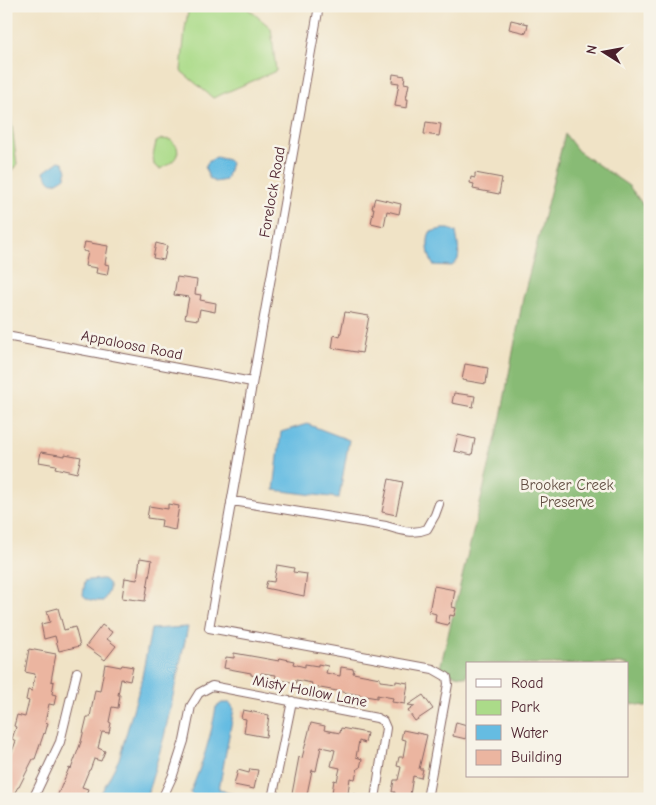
<svg xmlns="http://www.w3.org/2000/svg" width="656" height="805" viewBox="0 0 656 805" font-family="'Comic Neue',sans-serif">
<rect width="100%" height="100%" fill="#f7f3e8"/>
<filter id="ink" filterUnits="userSpaceOnUse"><feTurbulence type="fractalNoise" baseFrequency=".02" numOctaves="2"/><feDisplacementMap in="SourceGraphic" scale="10" xChannelSelector="R" yChannelSelector="G"/><feConvolveMatrix kernelMatrix="1 2 1 2 8 2 1 2 1" color-interpolation-filters="sRGB"/></filter>
<filter id="wash" filterUnits="userSpaceOnUse"><feTurbulence type="fractalNoise" baseFrequency=".0096" numOctaves="4" result="noise"/><feDisplacementMap in="SourceGraphic" scale="20" xChannelSelector="R" yChannelSelector="G"/><feGaussianBlur stdDeviation="1.12" result="paint"/><feColorMatrix in="noise" values="0 0 0 0 0 0 0 0 0 0 0 0 0 0 0 0 0 1.4 0 .05"/><feComposite in="paint" operator="in"/></filter>
<g filter="url(#wash)">
<rect width="100%" height="100%" fill="#f0e3c6"/>
<path fill="#abdb89" stroke="#7a7d5a" d="M 189,6 L 246,7 L 271,28 L 276,71 L 213,98 L 181,71 L 185,29 Z
M 6,110 L 10,112 L 17,164 L 6,178 Z
M 162,139 L 171,140 C 172,141 177,146 177,147 C 181,158 168,165 160,169 L 154,165 L 153,156 L 156,142 Z"/>
<path fill="#88bb75" stroke="#696d50" d="M 565,134 L 578,151 L 629,186 L 650,214 L 650,707 L 627,703 L 627,664 L 467,664 L 467,677 L 450,674 L 440,668 L 501,417 L 523,298 Z"/>
<path fill="#65bce2" stroke="#586e86" d="M 216,157 L 228,160 L 231,163 L 226,180 L 215,182 L 209,178 L 205,168 L 208,162 Z
M 59,161 L 63,162 L 67,170 L 65,177 C 52,186 51,185 44,172 Z
M 442,229 L 449,229 L 456,232 C 457,238 460,253 458,259 C 457,262 454,264 452,266 L 433,265 C 428,255 426,242 430,232 Z
M 307,424 L 349,440 L 339,498 L 274,490 L 281,432 Z
M 103,579 C 114,585 108,593 103,601 C 96,601 87,601 83,595 L 85,581 L 89,580 Z
M 188,627 L 164,737 L 146,799 L 98,799 L 119,759 L 141,682 L 151,629 Z
M 222,703 L 230,703 L 234,709 L 219,789 L 228,793 L 255,799 L 202,799 L 195,797 L 190,793 C 202,765 211,737 216,707 Z"/>
<g id="blocks">
<path fill="#ebb5a0" d="M 511,20 L 528,24 L 526,33 L 509,29 Z
M 393,74 L 405,76 L 404,83 L 409,84 L 406,99 L 408,99 L 407,108 L 395,106 L 399,83 L 392,82 Z
M 426,122 L 441,124 L 439,136 L 424,134 Z
M 475,173 L 502,178 L 499,194 L 473,189 L 474,184 L 470,183 L 471,177 L 475,178 Z
M 375,198 L 401,204 L 399,214 L 387,211 L 384,226 L 371,223 L 374,208 L 372,208 Z
M 85,242 L 108,246 L 105,264 L 109,265 L 107,275 L 96,273 L 97,268 L 85,266 L 88,252 L 83,251 Z
M 156,243 L 167,246 L 164,260 L 153,258 Z
M 177,277 L 197,280 L 195,294 L 201,295 L 200,300 L 216,303 L 215,312 L 200,309 L 198,320 L 185,318 L 189,297 L 174,295 Z
M 345,312 L 369,316 L 362,353 L 332,348 L 334,335 L 340,337 Z
M 465,364 L 488,368 L 486,384 L 462,380 Z
M 454,393 L 475,396 L 473,407 L 452,403 Z
M 458,435 L 475,439 L 472,455 L 454,451 Z
M 41,452 L 65,456 L 65,454 L 81,457 L 77,473 L 55,468 L 56,465 L 39,462 Z
M 389,479 L 403,482 L 396,515 L 382,512 Z
M 168,504 L 179,506 L 175,530 L 161,527 L 162,520 L 147,518 L 149,506 L 168,509 Z
M 140,558 L 152,560 L 145,601 L 122,598 L 125,578 L 137,580 Z
M 277,565 L 294,568 L 293,572 L 307,574 L 304,596 L 265,588 L 267,581 L 274,582 Z
M 434,586 L 455,590 L 452,607 L 456,608 L 454,616 L 450,615 L 448,625 L 435,622 L 436,614 L 429,612 Z
M 58,608 L 64,630 L 75,627 L 80,646 L 59,651 L 55,636 L 44,639 L 41,624 L 50,622 L 47,611 Z
M 102,625 L 112,632 L 107,639 L 116,646 L 105,660 L 86,646 Z
M 29,649 L 56,654 L 51,681 L 54,682 L 52,694 L 56,695 L 54,705 L 49,704 L 45,722 L 48,723 L 45,734 L 44,733 L 35,759 L 33,759 L 19,787 L 18,787 L 11,799 L 6,799 L 6,771 L 9,767 L 6,766 L 6,755 L 10,757 L 16,741 L 12,739 L 16,727 L 14,726 L 17,715 L 25,717 L 29,701 L 26,700 L 28,690 L 32,691 L 35,674 L 25,672 Z
M 234,653 L 279,661 L 280,658 L 294,661 L 293,664 L 305,667 L 305,664 L 318,666 L 318,664 L 328,666 L 326,673 L 340,676 L 341,667 L 354,669 L 353,673 L 380,678 L 380,681 L 396,683 L 396,681 L 408,683 L 405,704 L 392,702 L 393,698 L 377,695 L 377,698 L 320,688 L 311,686 L 312,683 L 296,680 L 296,683 L 275,679 L 276,675 L 261,673 L 260,677 L 251,675 L 251,673 L 224,668 L 226,657 L 234,658 Z
M 105,664 L 121,667 L 122,665 L 133,667 L 130,681 L 121,679 L 118,695 L 120,695 L 118,708 L 112,707 L 109,722 L 111,723 L 109,733 L 102,732 L 98,748 L 105,751 L 101,761 L 94,759 L 90,770 L 89,770 L 82,787 L 88,789 L 85,799 L 56,799 L 69,768 L 71,769 L 81,742 L 87,717 L 90,717 L 95,690 L 100,691 Z
M 423,695 L 433,709 L 415,721 L 408,711 L 415,706 L 408,705 Z
M 243,710 L 269,715 L 266,737 L 244,733 L 246,719 L 241,718 Z
M 456,722 L 467,725 L 466,739 L 453,736 Z
M 311,723 L 325,726 L 324,730 L 340,733 L 341,728 L 367,733 L 365,743 L 359,741 L 356,757 L 362,759 L 360,768 L 358,768 L 355,779 L 350,778 L 348,793 L 360,795 L 360,799 L 331,799 L 334,780 L 337,781 L 340,768 L 331,766 L 335,750 L 321,747 L 316,771 L 312,770 L 306,799 L 291,799 L 299,757 L 302,758 Z
M 403,730 L 427,735 L 419,769 L 423,769 L 421,778 L 413,776 L 410,795 L 405,795 L 404,799 L 394,799 L 395,792 L 392,792 L 394,780 L 398,780 L 401,767 L 397,766 L 399,757 L 403,757 L 406,740 L 401,739 Z
M 250,769 L 258,770 L 254,789 L 234,785 L 238,770 L 249,773 Z"/>
</g>
</g>
<g filter="url(#ink)">
<use href="#blocks" fill-opacity="0" stroke="#846461" stroke-width="1"/>
<g fill="none" stroke-linecap="round" stroke-linejoin="round">
<g stroke="#846461" stroke-width="10">
<path id="minor" d="M 319,6 L 209,628 L 433,669 L 447,677 L 448,684 L 427,799
M 6,336 L 252,382
M 231,502 L 239,502 L 386,526 C 400,530 413,535 427,529 L 435,515 L 439,504
M 33,799 L 60,742 L 77,672
M 162,799 L 173,775 L 184,741 L 191,706 L 199,693 L 212,686 L 377,718 L 383,721 L 386,728 L 375,799
M 272,799 L 292,701"/>
</g>
<use href="#minor" stroke="#fff" stroke-width="8"/>
</g>
</g>
<g text-anchor="middle" stroke-width="5" stroke-linejoin="round" paint-order="stroke">
<g font-size="15" fill="#4a1f2b" stroke="#f7f3e8">
<text transform="translate(272 192) rotate(-80)" y="5">Forelock Road</text>
<text transform="translate(132 345) rotate(11)" y="5">Appaloosa Road</text>
<text transform="translate(310 691) rotate(11)" y="5">Misty Hollow Lane</text>
</g>
<g font-size="15" fill="#624e42" stroke="#f7f3e8">
<text x="567" y="490">Brooker Creek<tspan x="567" dy="17">Preserve</tspan></text>
</g>
</g>
<rect width="656" height="805" fill="none" stroke="#f7f3e8" stroke-width="25"/>
<rect x="466" y="662" width="162" height="115" fill="#f7f3e8" stroke="#b29e9c"/>
<rect x="476" y="679" width="25" height="8" fill="#ffffff" stroke="#b29e9c"/>
<text x="511" y="688" font-size="15" fill="#4a1f2b">Road</text>
<rect x="476" y="700" width="25" height="15" fill="#abdb89" stroke="#b29e9c"/>
<text x="511" y="712" font-size="15" fill="#4a1f2b">Park</text>
<rect x="476" y="725" width="25" height="15" fill="#65bce2" stroke="#b29e9c"/>
<text x="511" y="738" font-size="15" fill="#4a1f2b">Water</text>
<rect x="476" y="750" width="25" height="15" fill="#ebb5a0" stroke="#b29e9c"/>
<text x="511" y="762" font-size="15" fill="#4a1f2b">Building</text>
<g transform="translate(604 52) rotate(281)" stroke="#f7f3e8" stroke-width="4" paint-order="stroke">
<path d="M0-4L9 19L0 12L-9 19Z" fill="#4a1f2b"/>
<text y="-8" font-size="14" font-weight="bold" text-anchor="middle" fill="#4a1f2b">N</text>
</g>
</svg>
